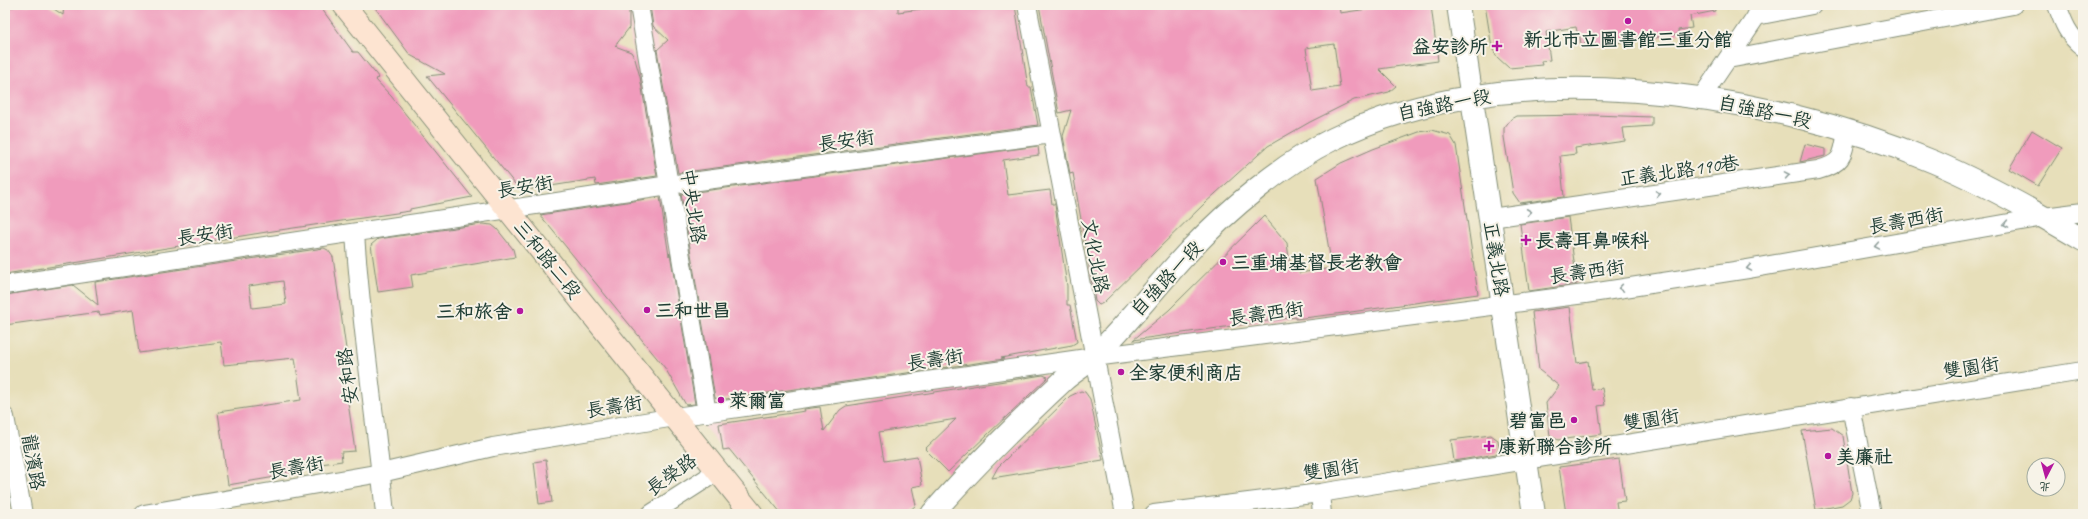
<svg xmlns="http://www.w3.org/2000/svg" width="2088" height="519" viewBox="0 0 2088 519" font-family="Caveat,'LXGW WenKai TC',sans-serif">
<rect width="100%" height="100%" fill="#f7f3e8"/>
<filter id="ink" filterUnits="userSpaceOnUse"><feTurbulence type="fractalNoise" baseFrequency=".025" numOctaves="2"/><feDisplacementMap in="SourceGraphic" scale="8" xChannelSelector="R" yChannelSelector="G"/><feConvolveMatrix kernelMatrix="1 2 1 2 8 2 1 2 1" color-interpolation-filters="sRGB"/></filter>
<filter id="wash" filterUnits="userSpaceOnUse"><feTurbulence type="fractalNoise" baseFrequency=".012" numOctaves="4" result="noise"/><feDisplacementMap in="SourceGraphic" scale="16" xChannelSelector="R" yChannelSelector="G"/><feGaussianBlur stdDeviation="0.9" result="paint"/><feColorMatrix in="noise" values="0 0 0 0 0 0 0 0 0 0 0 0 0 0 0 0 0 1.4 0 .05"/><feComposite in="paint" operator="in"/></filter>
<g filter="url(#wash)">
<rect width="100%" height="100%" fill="#e7dfba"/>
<path fill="#f7cfd4" d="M 625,5 L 651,5 L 724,451 L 696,417 Z"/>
<g id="blocks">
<path fill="#f09bbc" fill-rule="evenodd" d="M 24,5 L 48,5 L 63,15 L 64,5 L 319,5 L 353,52 L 358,52 L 379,78 L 375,79 L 391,96 L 472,197 L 410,209 L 410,211 L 273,231 L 5,274 L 5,8 Z
M 373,5 L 629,5 L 629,28 L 615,46 L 631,52 L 635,59 L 640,77 L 657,176 L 596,185 L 595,179 L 532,189 L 515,184 L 427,76 L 445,74 L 410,55 Z
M 650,5 L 898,5 L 898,12 L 951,5 L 1015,5 L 1028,87 L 1031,87 L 1038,125 L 678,173 L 657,50 L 668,40 L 653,26 Z
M 1039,5 L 1339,5 L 1340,13 L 1381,7 L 1381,5 L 1431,5 L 1438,61 L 1379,69 L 1396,86 L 1389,92 L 1354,100 L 1310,122 L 1268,146 L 1205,203 L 1103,303 L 1099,305 L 1095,301 L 1073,173 L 1070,174 L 1063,136 L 1071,110 L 1059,113 ZM 1334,44 L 1340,87 L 1312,91 L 1306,48 Z
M 1485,5 L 1714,5 L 1715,11 L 1690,16 L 1692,28 L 1678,30 L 1679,34 L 1595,46 L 1594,42 L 1581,44 L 1579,32 L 1577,32 L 1576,27 L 1546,32 L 1550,60 L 1541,61 L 1542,65 L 1509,68 L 1497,57 L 1492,48 Z
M 1593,115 L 1652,117 L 1652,126 L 1623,128 L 1625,141 L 1575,148 L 1576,154 L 1560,156 L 1564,197 L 1520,203 L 1513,193 L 1504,137 L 1504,128 L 1511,119 L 1516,116 Z
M 1432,130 L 1450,135 L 1456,145 L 1478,294 L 1344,313 L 1296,319 L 1296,317 L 1133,340 L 1169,310 L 1264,216 L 1287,243 L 1290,266 L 1297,265 L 1299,273 L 1332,268 L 1317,178 L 1341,163 L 1373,149 L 1419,132 Z
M 2032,130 L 2062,148 L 2038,186 L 2009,169 Z
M 1805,144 L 1825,149 L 1825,156 L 1800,162 Z
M 1038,146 L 1039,155 L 1003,160 L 1008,195 L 1050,190 L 1052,204 L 1055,204 L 1056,212 L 1067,286 L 1067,305 L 1070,305 L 1077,342 L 1072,345 L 1001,358 L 1004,359 L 719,400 L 715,398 L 681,194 Z
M 660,197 L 669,256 L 670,253 L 695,404 L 686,405 L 665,368 L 540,215 Z
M 1568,217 L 1577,284 L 1529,291 L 1520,224 Z
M 482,224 L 492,225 L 497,229 L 513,249 L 515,257 L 411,275 L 413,287 L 378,292 L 371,245 L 378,239 Z
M 324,248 L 328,250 L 333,257 L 346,349 L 342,360 L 355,451 L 341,452 L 342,461 L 286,469 L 287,475 L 228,485 L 218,412 L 301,400 L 295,358 L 224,365 L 221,342 L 139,353 L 133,310 L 100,315 L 99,312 L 5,325 L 5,295 L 73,285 L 98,305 L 95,282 ZM 283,281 L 286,304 L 252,308 L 249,286 Z
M 1570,307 L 1577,363 L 1588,361 L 1592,390 L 1602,388 L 1605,405 L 1598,406 L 1602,434 L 1558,440 L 1550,436 L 1546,403 L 1559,386 L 1539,370 L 1532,312 Z
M 1043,375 L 1048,377 L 948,472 L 925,449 L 956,419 L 879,432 L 884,461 L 917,456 L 922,485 L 912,487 L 916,505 L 906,514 L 781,513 L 729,449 L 723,450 L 719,424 L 805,411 L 804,409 L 820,407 L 824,431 L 840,410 L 846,406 Z
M 1081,391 L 1085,392 L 1090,399 L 1103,460 L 992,478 L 998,467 L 1070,396 Z
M 1832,428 L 1843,436 L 1852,493 L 1850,499 L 1842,505 L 1816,510 L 1802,431 Z
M 1491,435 L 1498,440 L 1499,449 L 1496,454 L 1454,461 L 1451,440 Z
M 1619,459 L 1625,501 L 1616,502 L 1618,514 L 1566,514 L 1559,467 Z
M 546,460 L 552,502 L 539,504 L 534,462 Z"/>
</g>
</g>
<g filter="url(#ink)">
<use href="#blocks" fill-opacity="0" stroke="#838e77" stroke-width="1"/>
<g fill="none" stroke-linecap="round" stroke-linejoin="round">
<g stroke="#838e77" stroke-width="20">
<path id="minor" d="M 639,5 L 707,413
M 1027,5 L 1125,514
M 2057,5 C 2063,22 2068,36 2083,47
M 1756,16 L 1812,5
M 1728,59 L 2013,5
M 1701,98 L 1764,5
M 1491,218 L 1818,170 C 1844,163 1843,155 1847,130
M 355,233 C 361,328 376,420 385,514
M 5,285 L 669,185 L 1052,134
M 1851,407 L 1872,514
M 5,417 L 23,514
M 1320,493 L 1322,514
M 144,514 L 381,473 L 493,447 L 675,417 L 1094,357 L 1585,294 L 1748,269 L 2044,217 L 2083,212
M 651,514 L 707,478 L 715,467
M 1154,514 L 1320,493 L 2083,371"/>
</g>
<g stroke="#838e77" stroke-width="24">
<path id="tertiary" d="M 1458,5 L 1534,514
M 932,514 C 973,467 1018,423 1064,380 C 1074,371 1086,365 1096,355 C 1129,322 1158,284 1190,250 C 1229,209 1282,164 1333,139 C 1506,53 1762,89 1934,162 C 1986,184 2034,211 2083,240"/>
</g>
<g stroke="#838e77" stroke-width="24">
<path id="secondary" d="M 344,5 L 752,514"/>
</g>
<use href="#minor" stroke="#fff" stroke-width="18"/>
<use href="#tertiary" stroke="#fff" stroke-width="22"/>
<use href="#secondary" stroke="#fde4d1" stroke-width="22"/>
</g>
<defs><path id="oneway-chevron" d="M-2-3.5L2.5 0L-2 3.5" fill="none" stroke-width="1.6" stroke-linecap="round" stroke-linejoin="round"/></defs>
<g stroke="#8f9e9a">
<use href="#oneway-chevron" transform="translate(1787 175) rotate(-10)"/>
<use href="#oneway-chevron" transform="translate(1658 194) rotate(-8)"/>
<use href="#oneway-chevron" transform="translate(1529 212) rotate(-8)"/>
<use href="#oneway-chevron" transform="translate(2006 224) rotate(170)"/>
<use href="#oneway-chevron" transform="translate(1877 246) rotate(170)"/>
<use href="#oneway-chevron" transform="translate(1749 268) rotate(170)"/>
<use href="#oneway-chevron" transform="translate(1621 288) rotate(171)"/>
</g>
</g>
<g fill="#b5179e" stroke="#f7f3e8" stroke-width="1.5">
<circle cx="1628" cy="21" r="4"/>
<path d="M1495 40h4v4h4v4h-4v4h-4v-4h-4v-4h4z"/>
<path d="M1524 234h4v4h4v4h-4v4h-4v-4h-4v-4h4z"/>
<circle cx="1223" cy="262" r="4"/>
<circle cx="647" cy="310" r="4"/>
<circle cx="520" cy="311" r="4"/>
<circle cx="1121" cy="372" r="4"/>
<circle cx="721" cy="400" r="4"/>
<circle cx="1574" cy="420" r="4"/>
<path d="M1487 440h4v4h4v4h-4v4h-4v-4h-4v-4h4z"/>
<circle cx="1828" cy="456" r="4"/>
</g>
<g text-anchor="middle" stroke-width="4" stroke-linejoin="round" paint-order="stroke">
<g font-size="19" font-weight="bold" fill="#1f3d34" stroke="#f7f3e8" text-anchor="start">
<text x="1628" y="46" text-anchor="middle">新北市立圖書館三重分館</text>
<text x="1488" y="53" text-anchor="end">益安診所</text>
<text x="1535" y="247">長壽耳鼻喉科</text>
<text x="1231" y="269">三重埔基督長老教會</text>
<text x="655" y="317">三和世昌</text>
<text x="512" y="318" text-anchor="end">三和旅舍</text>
<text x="1129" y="379">全家便利商店</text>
<text x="729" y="407">萊爾富</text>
<text x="1566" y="427" text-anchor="end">碧富邑</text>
<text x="1498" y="453">康新聯合診所</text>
<text x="1836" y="463">美廉社</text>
</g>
<g font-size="19" fill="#1f3d34" stroke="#f7f3e8">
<text transform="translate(1444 104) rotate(-11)" y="7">自強路一段</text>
<text transform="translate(1765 111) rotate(12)" y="7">自強路一段</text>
<text transform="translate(846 140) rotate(-8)" y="7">長安街</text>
<text transform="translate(1679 170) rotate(-8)" y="7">正義北路190巷</text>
<text transform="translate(525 186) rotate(-9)" y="7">長安街</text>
<text transform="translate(694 206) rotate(81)" y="7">中央北路</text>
<text transform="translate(1906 220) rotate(-10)" y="7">長壽西街</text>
<text transform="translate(205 234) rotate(-8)" y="7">長安街</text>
<text transform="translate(1096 256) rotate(79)" y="7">文化北路</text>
<text transform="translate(548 259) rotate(51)" y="7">三和路二段</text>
<text transform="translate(1497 259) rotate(81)" y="7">正義北路</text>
<text transform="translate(1587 271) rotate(-8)" y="7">長壽西街</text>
<text transform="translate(1166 278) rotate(-47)" y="7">自強路一段</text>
<text transform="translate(1266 313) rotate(-8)" y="7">長壽西街</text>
<text transform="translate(935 359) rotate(-8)" y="7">長壽街</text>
<text transform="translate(1971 367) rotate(-9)" y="7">雙園街</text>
<text transform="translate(347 376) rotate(-97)" y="7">安和路</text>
<text transform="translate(614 406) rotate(-9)" y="7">長壽街</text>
<text transform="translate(1651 419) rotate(-9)" y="7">雙園街</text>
<text transform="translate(34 462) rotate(80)" y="7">龍濱路</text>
<text transform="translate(296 467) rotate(-10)" y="7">長壽街</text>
<text transform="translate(1331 469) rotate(-9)" y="7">雙園街</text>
<text transform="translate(671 474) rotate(-36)" y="7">長榮路</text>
</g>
</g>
<rect width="2088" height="519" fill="none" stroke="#f7f3e8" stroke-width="20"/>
<g transform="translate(2046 477) rotate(186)"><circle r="19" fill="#f7f3e8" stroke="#a1aaa0"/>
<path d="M0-3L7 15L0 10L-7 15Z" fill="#b5179e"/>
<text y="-6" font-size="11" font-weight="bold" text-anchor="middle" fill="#1f3d34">北</text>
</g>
</svg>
